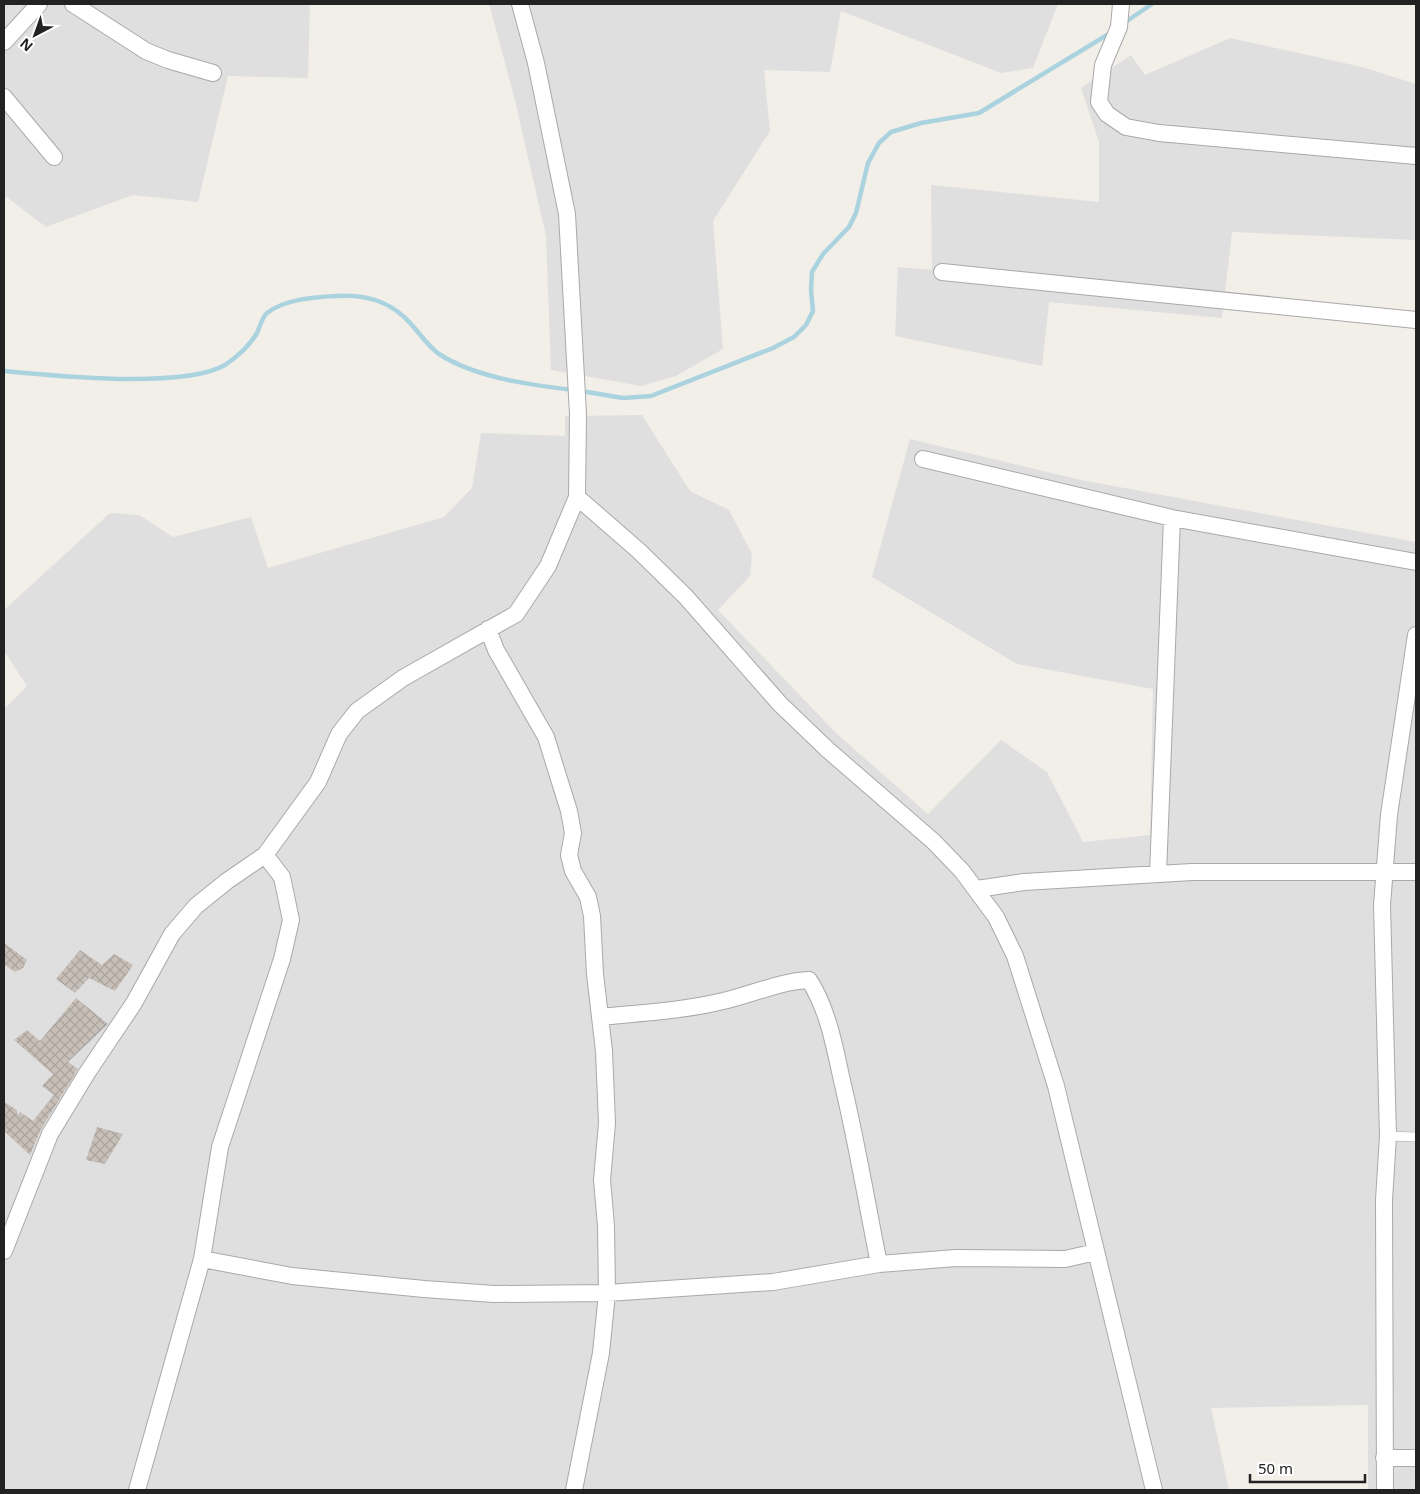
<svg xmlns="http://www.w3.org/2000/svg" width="1420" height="1494" viewBox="0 0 1420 1494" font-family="'Noto Sans',sans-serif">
<defs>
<pattern id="building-cross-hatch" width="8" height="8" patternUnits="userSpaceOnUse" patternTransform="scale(1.25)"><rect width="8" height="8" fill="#c7bfb8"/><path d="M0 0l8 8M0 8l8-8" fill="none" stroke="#aba49e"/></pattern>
</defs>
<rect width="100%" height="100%" fill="#f2efe9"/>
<path fill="#e0dfdf" d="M 4,4 L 310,4 L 308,78 L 228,76 L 198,202 L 133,195 L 46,227 L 4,195 Z
M 489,4 L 1058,4 L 1033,68 L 1001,73 L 841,11 L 830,72 L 764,70 L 770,131 L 713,221 L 723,349 L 676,376 L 641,386 L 551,370 L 546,236 L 514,96 Z
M 1230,38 L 1362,67 L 1416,84 L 1416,240 L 1232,232 L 1222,318 L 1049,302 L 1042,366 L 895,336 L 898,267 L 932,270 L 931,185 L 1099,202 L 1099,142 L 1081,88 L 1131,55 L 1145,75 Z
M 642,415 L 690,491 L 729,510 L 752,554 L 750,576 L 718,610 L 836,733 L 928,814 L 1001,740 L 1047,772 L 1083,842 L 1150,835 L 1153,689 L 1017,664 L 872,577 L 910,439 L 1081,480 L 1416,542 L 1416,1490 L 1368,1490 L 1368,1405 L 1211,1408 L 1229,1490 L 4,1490 L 4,709 L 27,686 L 4,651 L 4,610 L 110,513 L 139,515 L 173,537 L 251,517 L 268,568 L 444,517 L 472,488 L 481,433 L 565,436 L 565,416 Z"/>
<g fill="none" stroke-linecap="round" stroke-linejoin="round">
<path stroke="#aad3df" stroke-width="4.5" d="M 1124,23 L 1152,4
M 4,371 C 54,376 183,389 225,365 C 237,357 250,345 257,333 C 260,327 262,317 267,313 C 285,299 315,297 336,296 C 366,294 391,301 411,324 C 420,334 428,346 439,354 C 476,378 531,385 574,390
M 581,391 L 623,398 L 651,396 L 773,348 L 794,337 L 806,325 L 813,311 L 811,290 L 812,272 L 823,254 L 849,227 L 856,213 L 868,163 L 879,143 L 891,132 L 921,123 L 979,113 L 1112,32"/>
</g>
<path fill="url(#building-cross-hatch)" d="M 4,943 L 27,960 L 23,968 L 15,972 L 4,964 Z
M 80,950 L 102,965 L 114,954 L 133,965 L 115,991 L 89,978 L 75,993 L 56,979 Z
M 76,998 L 108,1024 L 68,1062 L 78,1069 L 41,1129 L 30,1155 L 4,1131 L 4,1102 L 17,1110 L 17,1115 L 20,1112 L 33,1121 L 54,1095 L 42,1086 L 53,1074 L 14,1040 L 27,1030 L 40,1041 Z
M 97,1127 L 123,1134 L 105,1164 L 86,1160 Z"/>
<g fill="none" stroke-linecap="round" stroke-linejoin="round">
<g stroke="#a9a9a9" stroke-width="10">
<path id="service" d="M 1388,1136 L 1416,1137"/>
</g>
<g stroke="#a9a9a9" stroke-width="18">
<path id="minor" d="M 73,4 L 146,51 L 168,60 L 213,73
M 1121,4 L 1119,27 L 1103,65 L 1099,102 L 1107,114 L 1126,127 L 1159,133 L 1416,156
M 4,42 L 39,4
M 4,97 L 54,157
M 942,272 L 1416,320
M 923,459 L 1172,518 L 1416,562
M 577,497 L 639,551 L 686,597 L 780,704 L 828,750 L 933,841 L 962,871 L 996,917 L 1015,956 L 1056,1086 L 1154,1490
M 488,629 L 496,650 L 546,737 L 569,811 L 573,833 L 569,855 L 573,871 L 588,897 L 592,916 L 595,974 L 604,1051 L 607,1123 L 602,1180 L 606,1226 L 607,1293 L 601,1353 L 574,1490
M 1158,874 L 1172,518
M 977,889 L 1024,882 L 1192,872 L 1416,872
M 600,1017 C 640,1013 680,1011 719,1002 C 749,996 779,981 809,980 C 829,1011 835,1050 843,1085 C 857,1144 867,1204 879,1264
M 4,1251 L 50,1134 L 87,1073 L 134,1003 L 172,934 L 196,906 L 227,881 L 265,855 L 318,782 L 339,734 L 357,711 L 403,678 L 516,614 L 548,566 L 577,497 L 578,414 L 567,214 L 536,63 L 520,4
M 202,1259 L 292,1276 L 424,1289 L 494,1294 L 607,1293 L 773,1282 L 879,1264 L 956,1258 L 1065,1259 L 1096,1252
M 1384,1458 L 1416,1458
M 137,1490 L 202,1259 L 220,1147 L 282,959 L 291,920 L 282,877 L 265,855
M 1385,1490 L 1384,1200 L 1388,1136 L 1382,905 L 1389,815 L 1416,635"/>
</g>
<use href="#service" stroke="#fff" stroke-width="9"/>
<use href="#minor" stroke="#fff" stroke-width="16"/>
</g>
<rect width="1420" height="1494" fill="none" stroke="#222222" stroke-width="10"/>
<g transform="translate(35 35) rotate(221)" stroke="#ffffff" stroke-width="4" paint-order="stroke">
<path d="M0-4L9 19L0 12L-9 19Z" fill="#222222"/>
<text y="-8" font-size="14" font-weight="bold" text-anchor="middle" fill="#222222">N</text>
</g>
<path d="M1250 1474v8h115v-8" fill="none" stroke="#222222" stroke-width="2.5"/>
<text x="1258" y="1474" font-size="15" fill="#222222" stroke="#ffffff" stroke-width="4" paint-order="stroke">50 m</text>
</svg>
